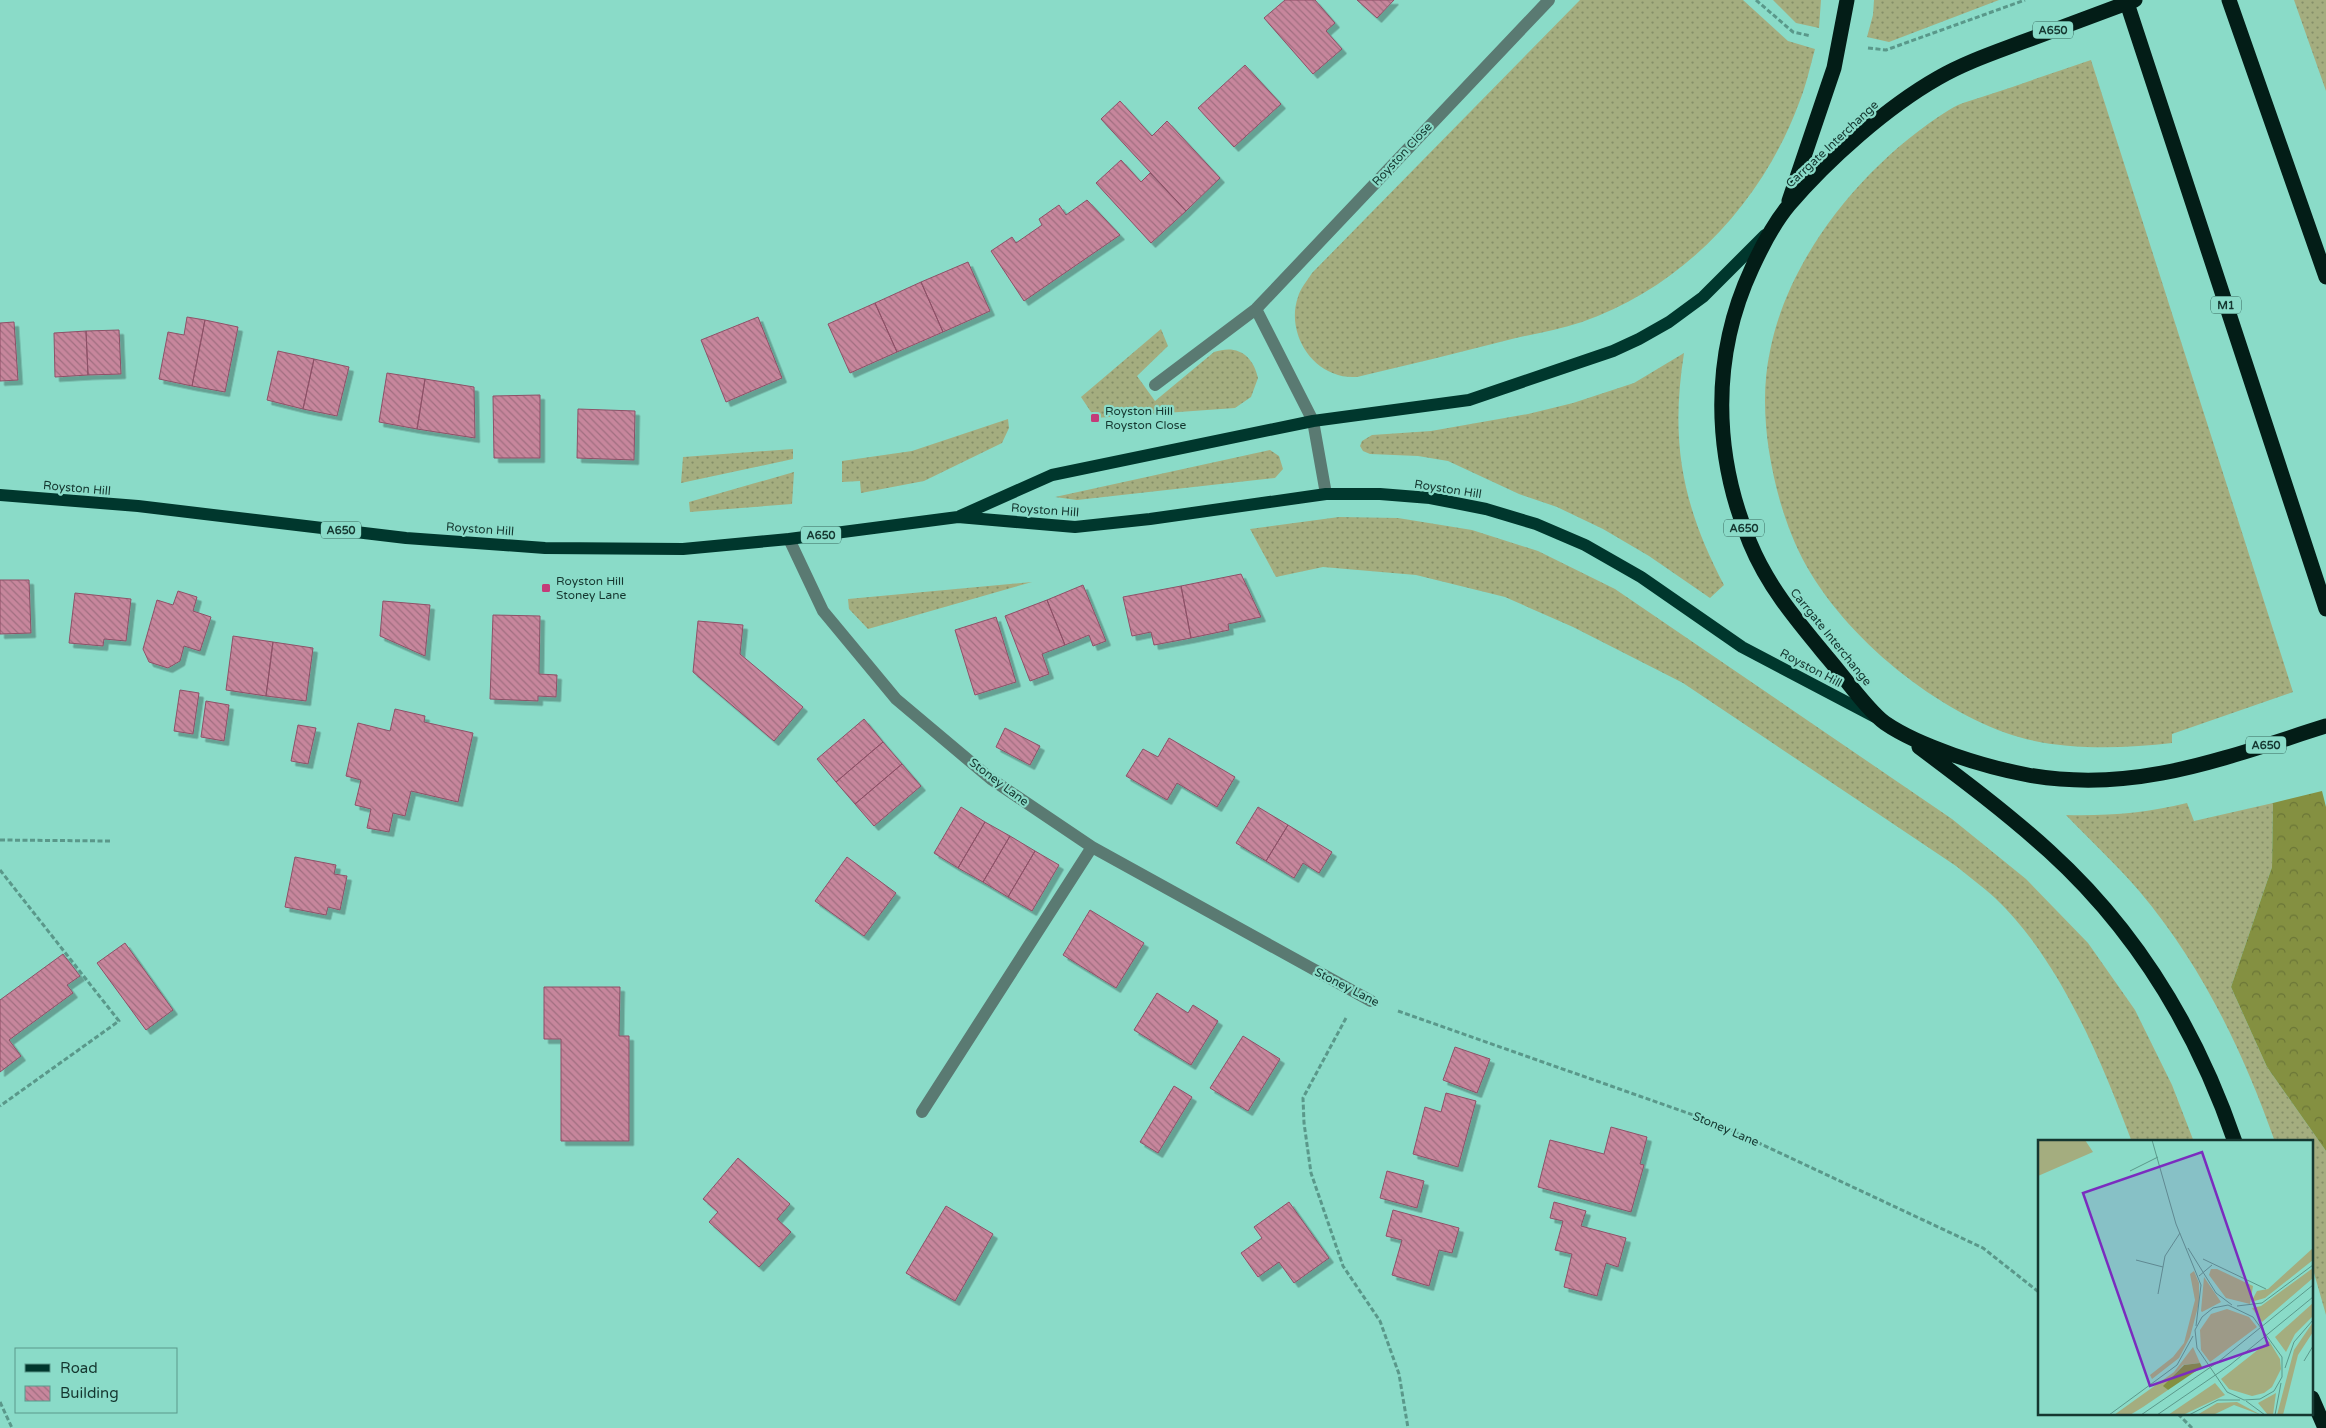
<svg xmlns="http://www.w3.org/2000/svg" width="2326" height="1428" viewBox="0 0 2326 1428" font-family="'Varela Round',sans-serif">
<defs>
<pattern id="grass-dots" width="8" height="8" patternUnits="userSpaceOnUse" patternTransform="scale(1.25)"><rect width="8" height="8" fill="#a4ad7f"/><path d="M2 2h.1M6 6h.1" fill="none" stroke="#848e68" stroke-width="1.8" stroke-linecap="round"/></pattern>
<pattern id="forest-crowns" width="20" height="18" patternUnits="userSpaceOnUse" patternTransform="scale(1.25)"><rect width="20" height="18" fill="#849041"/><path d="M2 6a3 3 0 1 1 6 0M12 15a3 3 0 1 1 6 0" fill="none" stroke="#6b7637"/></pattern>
<pattern id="building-back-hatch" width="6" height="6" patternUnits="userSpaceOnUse" patternTransform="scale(1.25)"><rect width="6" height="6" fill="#c7869c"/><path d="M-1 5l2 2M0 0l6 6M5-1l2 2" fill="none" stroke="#a06e80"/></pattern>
<filter id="shadow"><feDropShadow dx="4.5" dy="4.5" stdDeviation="0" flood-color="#0004"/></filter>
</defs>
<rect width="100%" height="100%" fill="#8adbc8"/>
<path fill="url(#grass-dots)" d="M 1580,0 L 1743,0 L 1788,41 L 1815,49 C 1810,67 1806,86 1799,103 C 1762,203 1683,287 1582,322 C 1558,330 1532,334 1508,340 C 1458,353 1407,365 1357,377 C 1351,377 1344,377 1338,375 C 1306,366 1287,328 1298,297 C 1300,289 1307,281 1312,273 Z
M 1773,0 L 1821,0 L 1819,28 L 1796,23 Z
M 1874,0 L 1999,0 L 1889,42 L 1867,37 L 1873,15 Z
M 2294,0 L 2326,0 L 2326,91 Z
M 2091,60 L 2293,692 L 2172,734 L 2172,743 C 2120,749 2056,751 2006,733 C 1923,703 1830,624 1795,543 C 1782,513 1774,482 1769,451 C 1764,418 1763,383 1770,351 C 1789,254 1867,161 1949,110 C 1961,102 1977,99 1991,94 C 2024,83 2058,71 2091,60 Z
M 1161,329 L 1168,346 L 1137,376 L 1155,401 L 1214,352 C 1237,344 1253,355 1258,378 L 1251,397 L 1235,408 L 1095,418 L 1081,397 Z
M 1684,353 C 1670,442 1682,505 1724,585 L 1710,598 L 1649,556 L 1603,529 L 1557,507 L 1519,494 L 1448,461 L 1418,456 L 1370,454 L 1363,451 L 1360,446 L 1362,441 L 1372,435 L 1431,431 L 1528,414 L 1573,403 L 1634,383 Z
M 1008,419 L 1009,428 L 1002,443 L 924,481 L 861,493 L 860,481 L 842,482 L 842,461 L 912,451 Z
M 793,449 L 793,459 L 681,483 L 683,457 Z
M 1270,450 L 1279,456 L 1283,469 L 1275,478 L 1077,500 L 1055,497 Z
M 794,472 L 792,504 L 690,512 L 689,502 Z
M 1339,517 L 1398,518 L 1472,530 L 1538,551 L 1615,589 L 1952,819 L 2026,879 L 2088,943 L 2135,1010 L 2172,1085 L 2194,1142 L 2132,1142 C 2101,1060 2060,959 1994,897 C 1982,886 1968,876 1956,866 L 1683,683 L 1573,627 L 1505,597 L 1416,575 L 1323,567 L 1276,577 L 1250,529 Z
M 1032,582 L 868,629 L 849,609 L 848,599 Z
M 2187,803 L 2194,821 L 2273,803 L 2272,867 L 2231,987 L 2267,1067 L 2326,1151 L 2326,1315 L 2312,1266 L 2312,1142 L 2275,1142 C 2243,1051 2202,966 2140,892 C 2117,865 2091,841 2066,815 C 2108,816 2147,813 2187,803 Z"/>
<path fill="url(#forest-crowns)" d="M 2322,791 L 2326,807 L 2326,1151 L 2267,1067 L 2231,987 L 2272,867 L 2273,803 Z"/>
<path fill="url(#building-back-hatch)" stroke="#8d5167" filter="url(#shadow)" d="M 1285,0 L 1315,0 L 1335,23 L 1326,31 L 1342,49 L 1313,74 L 1264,18 Z
M 1357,0 L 1394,0 L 1377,18 Z
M 1245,65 L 1281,104 L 1234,147 L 1198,108 Z
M 1120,101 L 1152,136 L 1167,121 L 1220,178 L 1186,211 L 1101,119 Z
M 1121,160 L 1141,182 L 1150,173 L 1186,211 L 1151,243 L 1096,183 Z
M 1087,200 L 1120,235 L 1024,301 L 991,251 L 1012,237 L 1016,243 L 1042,225 L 1039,219 L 1059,205 L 1066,215 Z
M 968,262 L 990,311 L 943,332 L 921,282 Z
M 921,282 L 943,332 L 897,352 L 875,303 Z
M 875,303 L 897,352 L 850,373 L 828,324 Z
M 187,317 L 205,320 L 192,386 L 159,379 L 168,332 L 184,335 Z
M 758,317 L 782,378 L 726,402 L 701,340 Z
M 205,320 L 238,327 L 225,392 L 192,386 Z
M 14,322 L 18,380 L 0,381 L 0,323 Z
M 119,330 L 121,374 L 88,375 L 86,331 Z
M 86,331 L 88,375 L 55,377 L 54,333 Z
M 278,351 L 314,359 L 303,409 L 267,400 Z
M 314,359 L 349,367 L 337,416 L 303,409 Z
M 387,373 L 425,379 L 417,429 L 379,422 Z
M 425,379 L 474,387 L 475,438 L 417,429 Z
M 540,395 L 540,458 L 494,458 L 493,396 Z
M 578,409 L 635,411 L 634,460 L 577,458 Z
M 1241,574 L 1261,617 L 1228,624 L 1229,630 L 1191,638 L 1181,586 Z
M 0,580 L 29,580 L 31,633 L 0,634 Z
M 1083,585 L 1106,641 L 1093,646 L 1089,635 L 1065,645 L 1047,600 Z
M 1181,586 L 1191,638 L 1154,645 L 1151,632 L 1132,636 L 1123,597 Z
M 178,591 L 197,597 L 193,611 L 211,617 L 200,651 L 184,646 L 180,661 L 168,668 L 149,662 L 143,649 L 157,600 L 173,605 Z
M 75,593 L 131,599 L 126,641 L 104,639 L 103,646 L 69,643 Z
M 1047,600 L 1065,645 L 1042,654 L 1049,674 L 1030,681 L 1005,616 Z
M 383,601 L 430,605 L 425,656 L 380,636 Z
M 493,615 L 540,616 L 539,674 L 557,675 L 556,697 L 538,696 L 538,701 L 490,699 Z
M 996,617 L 1016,682 L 975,695 L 955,630 Z
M 698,621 L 743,625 L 740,654 L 803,707 L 774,741 L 693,672 Z
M 233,636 L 273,642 L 266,696 L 226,690 Z
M 273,642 L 313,648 L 306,701 L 266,696 Z
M 180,690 L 199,693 L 193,734 L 174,731 Z
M 206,701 L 229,705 L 224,741 L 201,737 Z
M 395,709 L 425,716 L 424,722 L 473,733 L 458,802 L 411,791 L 405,816 L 393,813 L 389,832 L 367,828 L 371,809 L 355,805 L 361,780 L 346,776 L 358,723 L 390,731 Z
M 864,719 L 883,742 L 836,782 L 817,759 Z
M 298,725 L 316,728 L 308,764 L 291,761 Z
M 1005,728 L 1040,746 L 1030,765 L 996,747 Z
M 1169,738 L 1235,777 L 1217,807 L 1177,783 L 1167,800 L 1126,776 L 1143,749 L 1158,757 Z
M 883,742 L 902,764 L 855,804 L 836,782 Z
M 902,764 L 921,786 L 874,826 L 855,804 Z
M 961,807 L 985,822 L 958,868 L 934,853 Z
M 1258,807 L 1288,825 L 1266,861 L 1236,843 Z
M 985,822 L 1010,836 L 983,882 L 958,868 Z
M 1288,825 L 1332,852 L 1319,873 L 1303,863 L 1294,878 L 1266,861 Z
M 1010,836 L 1035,851 L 1008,897 L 983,882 Z
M 1035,851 L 1059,865 L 1032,911 L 1008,897 Z
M 295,857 L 336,865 L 334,874 L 347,876 L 340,910 L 328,907 L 326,915 L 285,907 Z
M 847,857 L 896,893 L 864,936 L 815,901 Z
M 1090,910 L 1144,943 L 1116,988 L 1063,955 Z
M 125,943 L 173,1010 L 146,1030 L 97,963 Z
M 63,954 L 80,976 L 67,985 L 73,993 L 9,1040 L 21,1056 L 0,1072 L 0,1000 Z
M 544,987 L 620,987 L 619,1036 L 629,1036 L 629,1141 L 561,1141 L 561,1039 L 544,1039 Z
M 1157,993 L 1188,1013 L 1193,1005 L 1218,1021 L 1191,1065 L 1134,1030 Z
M 1243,1036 L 1280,1059 L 1248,1111 L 1210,1088 Z
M 1455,1047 L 1490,1059 L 1477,1093 L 1443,1080 Z
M 1174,1086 L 1192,1097 L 1158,1153 L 1140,1142 Z
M 1446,1093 L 1476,1101 L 1458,1167 L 1413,1154 L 1425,1107 L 1441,1112 Z
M 1611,1127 L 1647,1137 L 1640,1164 L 1644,1165 L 1631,1212 L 1538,1187 L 1550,1140 L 1604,1154 Z
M 738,1158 L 790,1204 L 777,1219 L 791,1232 L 759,1267 L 709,1222 L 718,1212 L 703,1199 Z
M 1387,1171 L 1424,1181 L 1417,1208 L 1380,1198 Z
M 1289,1202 L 1329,1258 L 1294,1283 L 1279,1262 L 1258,1277 L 1241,1253 L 1262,1238 L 1254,1227 Z
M 1554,1202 L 1586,1211 L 1581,1226 L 1626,1238 L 1618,1267 L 1606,1263 L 1597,1296 L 1564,1287 L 1572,1254 L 1555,1250 L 1563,1221 L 1550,1218 Z
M 946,1206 L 993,1234 L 955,1301 L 906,1273 Z
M 1393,1210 L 1459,1228 L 1452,1253 L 1439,1250 L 1429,1286 L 1392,1275 L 1402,1240 L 1386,1236 Z"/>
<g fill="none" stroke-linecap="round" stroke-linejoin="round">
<path stroke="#5a988a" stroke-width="3" stroke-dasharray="5 2.5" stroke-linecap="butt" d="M 1756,0 L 1793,32 L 1811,36
M 1868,48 L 1886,50 L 2025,0
M 0,840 L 110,841
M 0,870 L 119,1021 L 0,1106
M 1398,1011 L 1716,1123 L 1983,1248 L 2040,1293
M 1346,1018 L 1303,1098 L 1304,1123 L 1311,1173 L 1343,1266 L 1380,1321 L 1399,1374 L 1408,1428
M 0,1402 L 12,1428
M 2178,1414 L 2192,1428"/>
<path stroke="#5a7a72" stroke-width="12" d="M 1256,309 L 1313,421 L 1326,494
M 1155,385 L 1256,309 L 1549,0
M 789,539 L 823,611 L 896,699 L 991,779 L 1092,847 L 1371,1001
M 922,1112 L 1092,847"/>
<path stroke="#00372d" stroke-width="12" d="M 0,495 L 138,506 L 406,538 L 545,548 L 683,549 L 789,539 L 958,517 L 1075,527 L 1150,519 L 1326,494 L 1380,494 L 1430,498 L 1486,509 L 1536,524 L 1585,545 L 1641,577 L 1742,647 L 1875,717
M 960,516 L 1052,475 L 1313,421 L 1469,400 L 1613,351 L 1639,339 L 1669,322 L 1703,297 L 1765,235"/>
<path stroke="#031d17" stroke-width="15" d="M 2126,0 L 2326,609
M 2135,0 C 2098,14 2062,27 2025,41 C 1996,52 1966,62 1938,78 C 1887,107 1827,160 1789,205 C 1774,223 1762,246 1752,268 C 1711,356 1713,454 1750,543 C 1768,587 1798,622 1827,657 C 1842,674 1868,711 1885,723 C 1920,747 1985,767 2028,775 C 2136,794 2224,758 2326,726
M 2229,0 L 2326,277
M 1789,201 L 1834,68 L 1847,0
M 1919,747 C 1963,780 2007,813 2049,851 C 2136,930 2197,1031 2235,1142
M 2312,1398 L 2325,1428"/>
</g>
<g fill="#c43c79" stroke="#8adbc8" stroke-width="2">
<rect x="1090" y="413" width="10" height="10" rx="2.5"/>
<rect x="541" y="583" width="10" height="10" rx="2.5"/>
</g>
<g text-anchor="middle" stroke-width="4.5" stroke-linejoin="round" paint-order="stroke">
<g fill="#8adbc8" stroke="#38685e" stroke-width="1">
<rect x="2033" y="21.5" width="40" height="17" rx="4"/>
<rect x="2211" y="296.5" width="30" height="17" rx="4"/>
<rect x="1724" y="519.5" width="40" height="17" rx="4"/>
<rect x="321" y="521.5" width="40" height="17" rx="4"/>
<rect x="801" y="526.5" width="40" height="17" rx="4"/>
<rect x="2246" y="736.5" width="40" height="17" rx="4"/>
</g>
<g font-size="11" font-weight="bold" fill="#153730">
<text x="2053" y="34">A650</text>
<text x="2226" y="309">M1</text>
<text x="1744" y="532">A650</text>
<text x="341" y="534">A650</text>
<text x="821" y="539">A650</text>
<text x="2266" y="749">A650</text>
</g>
<g font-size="12" fill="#153730" stroke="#8adbc8">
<text transform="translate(1832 144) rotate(-43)" y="4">Carrgate Interchange</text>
<text transform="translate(1402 154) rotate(-47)" y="4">Royston Close</text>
<text transform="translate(77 488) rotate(5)" y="4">Royston Hill</text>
<text transform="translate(1448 489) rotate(9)" y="4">Royston Hill</text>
<text transform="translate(1045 510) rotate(4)" y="4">Royston Hill</text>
<text transform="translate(480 529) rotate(4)" y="4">Royston Hill</text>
<text transform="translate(1831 637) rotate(51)" y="4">Carrgate Interchange</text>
<text transform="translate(1811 668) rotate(28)" y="4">Royston Hill</text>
<text transform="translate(999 782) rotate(37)" y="4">Stoney Lane</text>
<text transform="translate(1347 987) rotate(27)" y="4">Stoney Lane</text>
<text transform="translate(1726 1129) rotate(23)" y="4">Stoney Lane</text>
</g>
<g font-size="12" fill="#153730" stroke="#8adbc8" text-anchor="start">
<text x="1105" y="415">Royston Hill<tspan x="1105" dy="14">Royston Close</tspan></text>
<text x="556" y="585">Royston Hill<tspan x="556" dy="14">Stoney Lane</tspan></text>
</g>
</g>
<g transform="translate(2038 1140)">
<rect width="275" height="275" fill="#8adbc8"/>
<path d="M 0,0 L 47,0 L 55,12 L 0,36 ZM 275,108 L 275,120 L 227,158 L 213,162 L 219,151 L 230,149 ZM 275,128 L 275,138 L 224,182 L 214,168 L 223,166 ZM 173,129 L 179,129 L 215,146 L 212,164 L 188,158 L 171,135 ZM 156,131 L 161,143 L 161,163 L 152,197 L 141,218 L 114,239 L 112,235 L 135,217 L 146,203 L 157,160 L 152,134 ZM 166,137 L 183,162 L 164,172 L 163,171 ZM 275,163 L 275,176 L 257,194 L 248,212 L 237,197 ZM 189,169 L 211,177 L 219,187 L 172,222 L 163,210 L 162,190 L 173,174 ZM 275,182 L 275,192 L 260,215 L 245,275 L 239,275 L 256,210 ZM 231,201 L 242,219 L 243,229 L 234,247 L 226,253 L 214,256 L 191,249 L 183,239 ZM 155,207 L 162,223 L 145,225 L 126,246 L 130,250 L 105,267 L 92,275 L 76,275 L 136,232 ZM 177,243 L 187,255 L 145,275 L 130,275 ZM 238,253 L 235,275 L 230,275 L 220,263 ZM 199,262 L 223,275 L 196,265 L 175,275 L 159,275 L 179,263 Z" fill="#a4ad7f"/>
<path d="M 162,223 L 164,227 L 130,250 L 125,246 L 146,225 Z" fill="#849041"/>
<path fill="none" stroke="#5b998b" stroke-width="1" d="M 114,0 L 138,84 L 163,145 L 158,186M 92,31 L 120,17M 150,108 L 178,153 L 194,165M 165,119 L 228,149M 98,120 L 125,127M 161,136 L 174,125M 120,154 L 127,116 L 142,93M 190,165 L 215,177 L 244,217 L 244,237 L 236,251 L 222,259 L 206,260 L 189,252 L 159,208 L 157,190 L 164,177 L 175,168 ZM 199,166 L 224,163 L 275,125M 266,221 L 275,206M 247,228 L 256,202 L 275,180M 208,261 L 227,275M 71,275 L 139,225 L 155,196M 103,275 L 180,222 L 275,145M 119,275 L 192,225 L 275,157M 151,275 L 180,260 L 202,260M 237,275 L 243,243"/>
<path fill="#7b2cbf" fill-opacity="0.15" stroke="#7b2cbf" stroke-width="2.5" d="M 164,12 L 230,205 L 112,246 L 45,53 Z"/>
<rect width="275" height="275" fill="none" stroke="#153730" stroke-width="2.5"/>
</g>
<rect x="15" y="1348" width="162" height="65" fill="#8adbc8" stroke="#5b998b"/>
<rect x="25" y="1364" width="25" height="8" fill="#00372d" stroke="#5b998b"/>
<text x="60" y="1373" font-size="15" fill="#153730">Road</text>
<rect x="25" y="1386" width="25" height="15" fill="url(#building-back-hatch)" stroke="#5b998b"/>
<text x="60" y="1398" font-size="15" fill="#153730">Building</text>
</svg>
